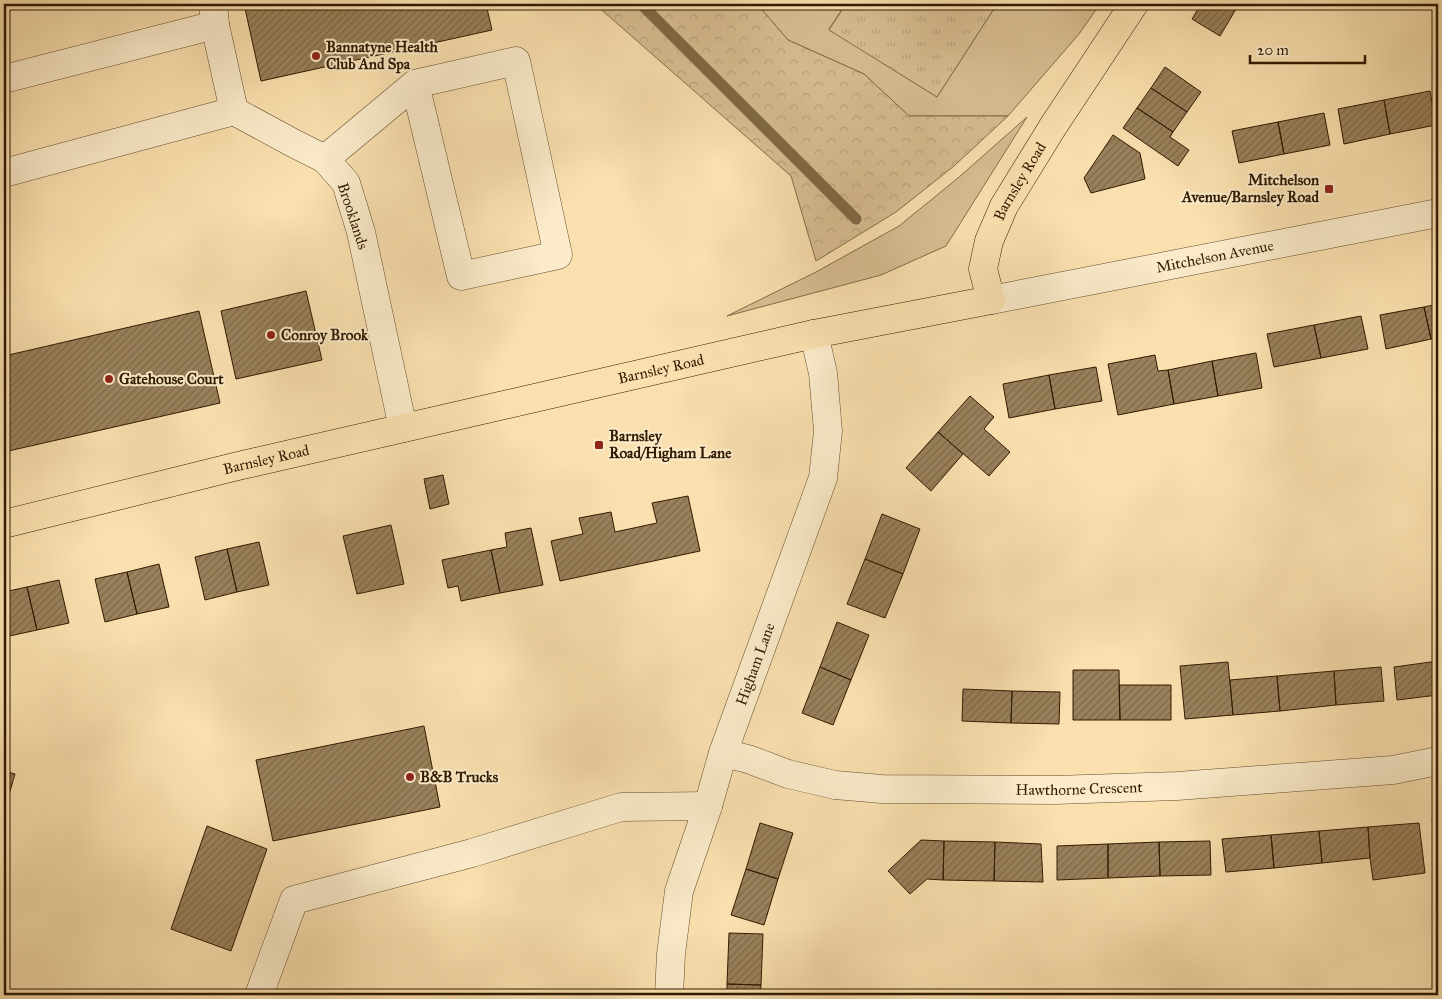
<svg xmlns="http://www.w3.org/2000/svg" width="1442" height="999" viewBox="0 0 1442 999" font-family="'IM FELL Great Primer',serif">
<defs>
<pattern id="forest-crowns" width="20" height="18" patternUnits="userSpaceOnUse" patternTransform="scale(1.25)"><rect width="20" height="18" fill="#d7be91"/><path d="M2 6a3 3 0 1 1 6 0M12 15a3 3 0 1 1 6 0" fill="none" stroke="#b9a37b"/></pattern>
<pattern id="park-tufts" width="24" height="20" patternUnits="userSpaceOnUse" patternTransform="scale(1.25)"><rect width="24" height="20" fill="#d7be91"/><path d="M3 7l-1-3M5 7V3M7 7l1-3M15 17l-1-3M17 17v-4M19 17l1-3" fill="none" stroke="#b9a37b"/></pattern>
<pattern id="building-hatch" width="6" height="6" patternUnits="userSpaceOnUse" patternTransform="scale(1.25)"><rect width="6" height="6" fill="#99815b"/><path d="M-1 1l2-2M0 6l6-6M5 7l2-2" fill="none" stroke="#7d6949"/></pattern>
</defs>
<rect width="100%" height="100%" fill="#f9e0ae"/>
<filter id="stains"><feTurbulence type="fractalNoise" baseFrequency=".004" numOctaves="4"/><feColorMatrix values="0 0 0 0 .2 0 0 0 0 .09 0 0 0 0 .02 0 0 0 .5 -.17"/></filter>
<radialGradient id="worn" r=".72"><stop offset=".6" stop-color="#630" stop-opacity="0"/><stop offset="1" stop-color="#630" stop-opacity=".3"/></radialGradient>
<path fill="#d7be91" stroke="#846c49" d="M 757,4 L 831,4 L 841,11 L 829,29 L 937,97 L 997,4 L 1100,4 L 1079,34 L 1008,116 L 909,116 L 864,74 L 788,40 Z
M 1027,117 L 946,246 L 881,275 L 727,316 L 816,272 L 899,226 L 958,178 Z"/>
<path fill="url(#forest-crowns)" stroke="#846c49" d="M 595,4 L 757,4 L 788,40 L 864,74 L 909,116 L 1008,116 L 954,166 L 896,212 L 816,261 L 791,176 Z"/>
<path fill="url(#park-tufts)" stroke="#846c49" d="M 846,4 L 997,4 L 937,97 L 829,30 Z"/>
<g fill="none" stroke-linecap="round" stroke-linejoin="round">
<path stroke="#806945" stroke-width="11" d="M 641,4 L 856,219"/>
</g>
<path fill="url(#building-hatch)" stroke="#311a01" d="M 244,4 L 486,4 L 492,30 L 261,81 Z
M 1201,4 L 1239,4 L 1220,36 L 1192,19 Z
M 1165,67 L 1201,92 L 1187,112 L 1151,88 Z
M 1151,88 L 1187,112 L 1173,132 L 1137,108 Z
M 1430,91 L 1436,125 L 1390,134 L 1384,100 Z
M 1384,100 L 1390,134 L 1344,144 L 1338,109 Z
M 1137,108 L 1173,132 L 1170,137 L 1189,150 L 1178,166 L 1123,128 Z
M 1324,113 L 1330,145 L 1284,154 L 1278,122 Z
M 1278,122 L 1284,154 L 1239,163 L 1232,131 Z
M 1113,135 L 1140,153 L 1145,179 L 1091,193 L 1084,178 Z
M 306,291 L 322,360 L 236,379 L 221,311 Z
M 1438,304 L 1438,338 L 1431,339 L 1424,307 Z
M 1424,307 L 1431,339 L 1386,349 L 1380,315 Z
M 199,311 L 220,403 L 4,452 L 4,356 Z
M 1361,316 L 1368,349 L 1321,358 L 1314,325 Z
M 1314,325 L 1321,358 L 1274,367 L 1267,334 Z
M 1256,353 L 1262,388 L 1218,396 L 1212,361 Z
M 1155,355 L 1158,371 L 1168,370 L 1174,404 L 1118,415 L 1108,364 Z
M 1212,361 L 1218,396 L 1174,404 L 1168,370 Z
M 1096,367 L 1102,401 L 1055,409 L 1049,375 Z
M 1049,375 L 1055,409 L 1009,418 L 1003,384 Z
M 970,396 L 994,417 L 984,429 L 1010,452 L 989,476 L 938,432 Z
M 938,432 L 963,454 L 931,491 L 906,468 Z
M 443,475 L 449,504 L 430,509 L 424,479 Z
M 688,496 L 700,551 L 560,581 L 551,541 L 583,534 L 579,518 L 611,512 L 615,532 L 657,523 L 652,503 Z
M 882,514 L 920,529 L 903,574 L 865,559 Z
M 391,525 L 404,584 L 357,594 L 343,536 Z
M 531,528 L 543,585 L 500,593 L 491,550 L 507,547 L 505,533 Z
M 259,542 L 269,585 L 237,592 L 227,549 Z
M 227,549 L 237,592 L 205,600 L 195,557 Z
M 491,550 L 500,593 L 461,601 L 458,586 L 448,588 L 442,560 Z
M 865,559 L 903,574 L 885,618 L 847,604 Z
M 159,564 L 169,607 L 137,614 L 127,572 Z
M 127,572 L 137,614 L 105,622 L 95,579 Z
M 59,580 L 69,623 L 37,630 L 27,587 Z
M 27,587 L 37,630 L 5,637 L 4,592 Z
M 837,622 L 869,635 L 851,680 L 820,667 Z
M 1438,661 L 1438,695 L 1397,700 L 1394,667 Z
M 1228,662 L 1233,715 L 1185,719 L 1180,666 Z
M 820,667 L 851,680 L 833,725 L 802,713 Z
M 1381,667 L 1384,701 L 1336,705 L 1334,671 Z
M 1073,670 L 1119,670 L 1120,720 L 1073,720 Z
M 1334,671 L 1336,705 L 1280,711 L 1277,676 Z
M 1277,676 L 1280,711 L 1233,715 L 1230,680 Z
M 1119,685 L 1171,685 L 1171,720 L 1120,720 Z
M 963,689 L 1012,691 L 1011,723 L 962,721 Z
M 1012,691 L 1060,692 L 1059,724 L 1011,723 Z
M 424,726 L 440,807 L 273,841 L 256,760 Z
M 4,771 L 15,774 L 6,805 L 4,804 Z
M 1438,819 L 1438,854 L 1437,854 L 1432,820 Z
M 760,823 L 793,833 L 778,879 L 746,869 Z
M 1419,823 L 1425,873 L 1373,880 L 1370,858 L 1368,827 Z
M 207,826 L 267,849 L 231,951 L 171,929 Z
M 1368,827 L 1370,858 L 1322,863 L 1319,831 Z
M 1319,831 L 1322,863 L 1274,868 L 1271,835 Z
M 1271,835 L 1274,868 L 1226,872 L 1222,839 Z
M 921,840 L 944,841 L 943,880 L 927,879 L 910,894 L 888,871 Z
M 944,841 L 995,842 L 994,881 L 943,880 Z
M 1210,841 L 1211,875 L 1160,876 L 1159,842 Z
M 995,842 L 1041,844 L 1043,882 L 994,881 Z
M 1159,842 L 1160,876 L 1108,878 L 1108,844 Z
M 1108,844 L 1108,878 L 1057,880 L 1057,846 Z
M 746,869 L 778,879 L 764,925 L 731,915 Z
M 729,933 L 763,934 L 761,985 L 727,984 Z
M 727,984 L 761,985 L 760,995 L 727,995 Z"/>
<g fill="none" stroke-linecap="round" stroke-linejoin="round">
<g stroke="#634c2c" stroke-width="29">
<g id="minor">
<path d="M 213,4 L 215,25 L 234,111 L 293,143 L 325,159 L 346,183 L 361,232 L 403,428"/>
<path d="M 4,79 L 215,25"/>
<path d="M 325,159 L 415,84 L 516,61 L 558,255 L 461,276 L 415,84"/>
<path d="M 4,173 L 234,111"/>
<path id="s1" d="M 991,300 L 1438,213"/>
<path id="s2" d="M 723,753 L 748,759 L 788,774 L 835,785 L 882,789 L 1055,790 L 1177,786 L 1393,770 L 1438,761"/>
<path d="M 259,995 L 294,900 L 472,853 L 621,807 L 708,806"/>
<path id="s3" d="M 669,995 L 671,954 L 679,891 L 708,806 L 723,753 L 823,478 L 828,431 L 823,373 L 814,334"/>
</g>
</g>
<g stroke="#311a01" stroke-width="29">
<g id="major">
<path id="s4" d="M 4,524 L 238,466 L 814,334 L 991,300 L 983,269 L 989,241 L 1004,206 L 1052,128 L 1134,4"/>
</g>
</g>
<use href="#minor" stroke="#fbebca" stroke-width="28"/>
<use href="#major" stroke="#f9e0ae" stroke-width="28"/>
</g>
<g fill="#8f2418" stroke="#fbebca" stroke-width="2">
<circle cx="316" cy="56" r="5"/>
<rect x="1324" y="184" width="10" height="10" rx="2.5"/>
<circle cx="271" cy="335" r="5"/>
<circle cx="109" cy="379" r="5"/>
<rect x="594" y="440" width="10" height="10" rx="2.5"/>
<circle cx="410" cy="777" r="5"/>
</g>
<g text-anchor="middle" stroke-width="4" stroke-linejoin="round" paint-order="stroke">
<g font-size="15" font-weight="bold" fill="#311a01" stroke="#fbebca" text-anchor="start">
<text x="326" y="52">Bannatyne Health<tspan x="326" dy="17">Club And Spa</tspan></text>
<text x="1319" y="185" text-anchor="end">Mitchelson<tspan x="1319" dy="17">Avenue/Barnsley Road</tspan></text>
<text x="281" y="340">Conroy Brook</text>
<text x="119" y="384">Gatehouse Court</text>
<text x="609" y="441">Barnsley<tspan x="609" dy="17">Road/Higham Lane</tspan></text>
<text x="420" y="782">B&amp;B Trucks</text>
</g>
<g font-size="15" fill="#311a01" stroke="#fbebca">
<text dy="5" stroke="none"><textPath href="#s4" startOffset="1140">Barnsley Road</textPath></text>
<text transform="translate(353 216) rotate(72)" y="5">Brooklands</text>
<text dy="5" stroke="none"><textPath href="#s1" startOffset="228">Mitchelson Avenue</textPath></text>
<text dy="5" stroke="none"><textPath href="#s4" startOffset="675">Barnsley Road</textPath></text>
<text dy="5" stroke="none"><textPath href="#s4" startOffset="270">Barnsley Road</textPath></text>
<text dy="5" stroke="none"><textPath href="#s3" startOffset="344">Higham Lane</textPath></text>
<text dy="5" stroke="none"><textPath href="#s2" startOffset="361">Hawthorne Crescent</textPath></text>
</g>
</g>
<rect width="1442" height="999" fill="none" stroke="#f9e0ae" stroke-width="20"/>
<rect x="5" y="5" width="1432" height="989" fill="none" stroke="#311a01" stroke-width="2.5"/>
<rect x="10" y="10" width="1422" height="979" fill="none" stroke="#311a01"/>
<path d="M1250 55v8h115v-8" fill="none" stroke="#311a01" stroke-width="2.5"/>
<text x="1257" y="55" font-size="15" fill="#311a01" stroke="#fbebca" stroke-width="4" paint-order="stroke">20 m</text>
<rect width="100%" height="100%" filter="url(#stains)"/>
<rect width="100%" height="100%" fill="url(#worn)"/>
</svg>
